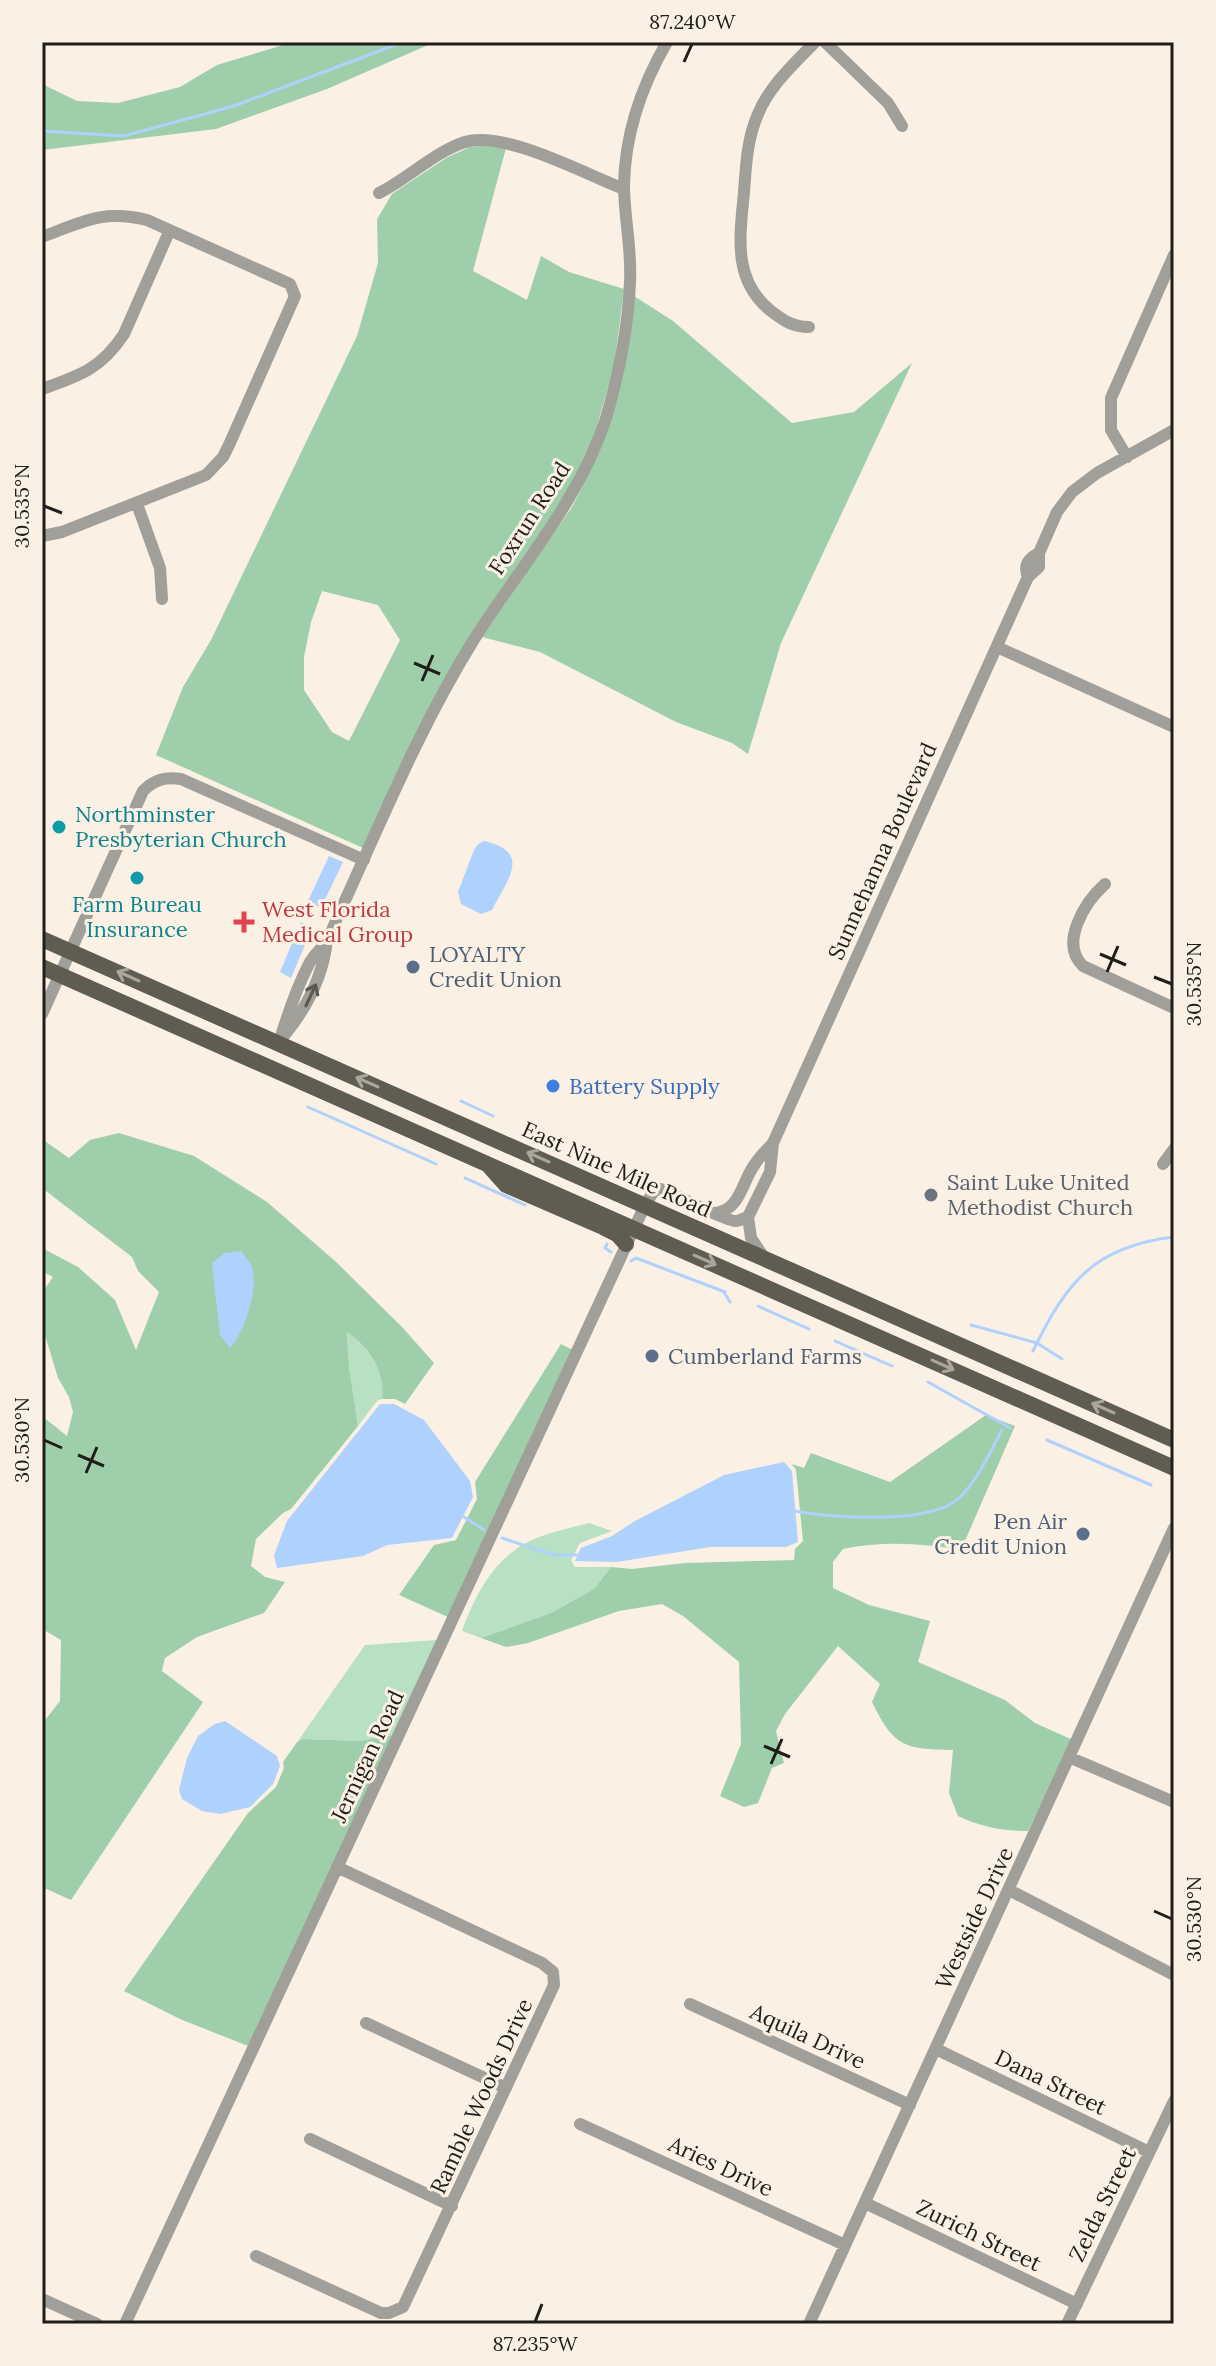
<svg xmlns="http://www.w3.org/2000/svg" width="1216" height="2366" viewBox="0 0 1216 2366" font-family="Lora,serif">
<rect width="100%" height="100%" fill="#faf0e4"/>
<path fill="#b8e0c2" d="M 347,1331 C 368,1350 387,1369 382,1399 L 377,1401 L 358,1426 L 349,1367 Z
M 589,1523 L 612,1531 L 580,1543 L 571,1560 L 575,1567 L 611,1567 L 594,1589 L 551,1613 L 481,1638 L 462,1631 C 476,1593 495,1556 534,1539 C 551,1532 571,1528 589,1523 Z
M 437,1640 L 393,1735 L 359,1741 L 303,1739 L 298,1741 L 365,1645 Z"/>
<path fill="#9ecfaa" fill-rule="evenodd" d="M 293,42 L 435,42 L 327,89 L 216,129 L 42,150 L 42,84 L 77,101 L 118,103 L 180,87 L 217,65 Z
M 490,145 L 506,148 L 473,271 L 527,300 L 541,256 L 569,272 L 624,289 L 614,367 L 593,439 L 563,501 L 500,591 L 363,848 L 156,755 L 183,687 L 211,640 L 357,336 L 378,263 L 377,219 L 392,194 L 446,158 L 470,147 ZM 322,591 L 378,605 L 400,640 L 349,741 L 332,732 L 304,690 L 304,657 L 311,622 Z
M 634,296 L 673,321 L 792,423 L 854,412 L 912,363 L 781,643 L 748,754 L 732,743 L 676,722 L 540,652 L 482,637 L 572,507 L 589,473 Z
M 119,1133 L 194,1156 L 267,1202 L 335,1261 L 402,1327 L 434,1363 L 405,1404 L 395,1399 L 382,1399 C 386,1371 369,1348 347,1332 L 349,1367 L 358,1426 L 291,1509 L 283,1513 L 256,1539 L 251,1566 L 265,1577 L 285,1582 L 264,1613 L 197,1637 L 165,1658 L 162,1671 L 203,1702 L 71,1900 L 42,1887 L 42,1724 L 60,1701 L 61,1640 L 42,1629 L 42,1416 L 67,1436 L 73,1412 L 69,1397 L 58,1378 L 42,1325 L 42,1293 L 53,1277 L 42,1271 L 42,1248 L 78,1267 L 115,1300 L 136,1350 L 159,1292 L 138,1271 L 132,1257 L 42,1188 L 42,1139 L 69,1158 L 90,1140 Z
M 561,1344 L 573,1350 L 448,1617 L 399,1595 L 434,1545 L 456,1540 L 477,1499 L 475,1482 Z
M 986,1415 L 1015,1426 L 961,1550 C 922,1543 882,1541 843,1549 L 833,1562 L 833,1588 L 869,1605 L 930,1621 L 918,1662 L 1005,1700 L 1035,1723 L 1073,1740 L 1028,1831 C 1003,1831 981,1827 958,1816 L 949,1793 L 953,1750 C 904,1749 894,1747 872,1702 L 880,1684 L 838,1646 L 785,1714 L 776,1731 L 784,1763 L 772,1768 L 758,1803 L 744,1807 L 720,1796 L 741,1744 L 739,1662 L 683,1616 L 662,1604 L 619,1611 L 528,1643 L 506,1647 L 481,1638 L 551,1613 L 594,1589 L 611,1567 L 632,1569 L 685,1563 L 794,1560 L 795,1549 L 803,1541 L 796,1470 L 792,1464 L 804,1468 L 811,1453 L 890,1482 Z
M 393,1735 L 248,2046 L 180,2019 L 124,1991 L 248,1813 L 276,1787 L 284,1768 L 283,1762 L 298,1741 L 303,1739 L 359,1741 Z"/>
<path fill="#aed1fe" d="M 484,841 C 533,852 507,880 492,910 L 481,914 L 461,904 L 458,892 L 474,850 L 478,844 Z
M 329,856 L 343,862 L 321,908 L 308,901 Z
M 301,922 L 312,928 L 291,978 L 280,972 Z
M 241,1251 C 244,1256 251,1262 252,1268 C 259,1289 244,1333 230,1348 L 220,1335 L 212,1263 L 225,1253 Z
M 380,1404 L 394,1404 L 424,1420 L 470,1481 L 473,1497 L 452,1538 L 387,1545 L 363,1556 L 277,1568 L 274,1555 L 287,1521 Z
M 784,1462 L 792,1471 L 798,1542 L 786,1547 L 710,1547 L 617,1562 L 575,1561 L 581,1548 L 612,1536 L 635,1521 L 724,1475 Z
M 225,1721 L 277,1756 L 280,1766 L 273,1784 L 250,1807 L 220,1814 L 202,1811 L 182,1799 L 179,1790 L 187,1758 L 198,1736 L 215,1724 Z"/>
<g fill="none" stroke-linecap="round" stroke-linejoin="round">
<path stroke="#aed1fe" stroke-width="3" d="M 42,131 L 124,136 L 234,106 L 403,42
M 461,1101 L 493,1116
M 308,1107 L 436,1164
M 530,1132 L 550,1141
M 465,1178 L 525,1205
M 607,1244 L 605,1248 L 611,1252
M 631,1261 L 636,1258 L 725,1292
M 724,1292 L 730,1302
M 758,1306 L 809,1329
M 971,1325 L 1037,1343 L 1062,1359
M 835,1341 L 892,1366
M 1033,1351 C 1066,1283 1094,1246 1174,1237
M 928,1382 L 1010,1428
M 1047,1440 L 1151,1485
M 795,1511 C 831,1518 931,1525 959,1498 C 978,1480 990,1452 1002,1430
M 464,1517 L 484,1530
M 502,1538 L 554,1555 L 578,1555"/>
<path stroke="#a19f99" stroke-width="12" d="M 825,42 L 888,103 L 902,126
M 379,193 C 408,179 434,152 465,142 C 504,130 585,174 624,189
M 42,237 C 82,222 103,209 147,220 L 290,284 L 295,296 L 229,445 L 223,457 L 206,475 L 62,532 L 42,536
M 809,327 C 793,327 784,321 771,311 C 732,280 740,236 744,192 C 746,165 747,139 758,114 C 770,85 794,64 815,42
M 42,389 C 79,376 101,369 124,334 L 169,232
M 1127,457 L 1111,430 L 1111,398 L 1174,255
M 137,504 L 160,568 L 162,599
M 1039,553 C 1029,558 1023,565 1028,577 L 1039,567 L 1039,553 L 1057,512 L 1072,492 L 1097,473 L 1174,430
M 997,647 L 1174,727
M 1105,884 C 1085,902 1059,943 1083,966 L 1174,1008
M 42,1014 L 143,791 C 155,779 165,777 181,779 L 364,860
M 283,1037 C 307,1008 323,977 327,940
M 279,1043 C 287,1016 296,989 309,964 C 313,955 322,949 327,940 C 331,934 334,925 337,918 C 380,825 419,728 473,641 C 519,568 579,502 606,418 C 619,374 628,328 630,282 C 632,249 624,217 624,185 C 625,135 642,85 667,42
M 1163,1164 L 1174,1149
M 716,1213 C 741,1209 742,1181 755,1164 C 760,1156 767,1150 772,1144
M 748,1217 L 751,1238 L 765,1259
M 1071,1758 L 1174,1802
M 1009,1890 L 1174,1975
M 690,2004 L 910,2105
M 366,2023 L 506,2088
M 936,2049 L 1149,2152
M 580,2124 L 845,2245
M 310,2139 L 452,2206
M 865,2203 L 1077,2304
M 256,2256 L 381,2313 L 389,2313 L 403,2307 L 554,1985 L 553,1972 L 542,1963 L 337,1867
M 42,2299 L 97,2324
M 125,2324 L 645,1205 L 654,1191 L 661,1189 C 673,1194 729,1222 736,1221 C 740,1221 744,1218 748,1217 L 770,1172 L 773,1143 L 1028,577
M 809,2324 L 1174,1528
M 1067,2324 L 1174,2101"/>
<path stroke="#5f5c51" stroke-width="16" d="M 42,939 L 1174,1440
M 42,967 L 1174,1468
M 489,1166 L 506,1185 L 603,1227 L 617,1234 L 626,1244"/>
</g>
<defs><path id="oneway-shaft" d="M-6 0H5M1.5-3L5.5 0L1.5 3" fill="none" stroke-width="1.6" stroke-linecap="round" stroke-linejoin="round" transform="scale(2)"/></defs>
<g stroke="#aca69a">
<use href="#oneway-shaft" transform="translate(128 976) rotate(-156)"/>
<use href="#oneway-shaft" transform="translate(367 1082) rotate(-156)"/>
<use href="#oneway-shaft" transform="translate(538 1157) rotate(-156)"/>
<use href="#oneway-shaft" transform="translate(705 1260) rotate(24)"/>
<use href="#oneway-shaft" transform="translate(943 1365) rotate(24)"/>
<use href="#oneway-shaft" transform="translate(1103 1408) rotate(-156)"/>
</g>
<use stroke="#5b5853" href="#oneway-shaft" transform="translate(311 995) rotate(-65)"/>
<path fill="none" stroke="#211d19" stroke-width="3" d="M 684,62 L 692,44M 44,506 L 62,513M 414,663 L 440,674M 422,681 L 433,655M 1100,954 L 1126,965M 1107,972 L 1118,946M 1154,977 L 1172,984M 44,1440 L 62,1448M 78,1455 L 104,1466M 86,1473 L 97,1447M 764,1746 L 790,1757M 771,1764 L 782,1739M 1154,1911 L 1172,1919M 535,2322 L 542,2304"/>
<g fill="#0f9aa8" stroke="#faf0e4" stroke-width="3">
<circle cx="59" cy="827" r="8"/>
<circle cx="137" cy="878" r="8"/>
</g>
<path fill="#e0444e" stroke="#faf0e4" stroke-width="3" d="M240 910h8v8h8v8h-8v8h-8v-8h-8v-8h8z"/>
<g fill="#5c6f8a" stroke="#faf0e4" stroke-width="3">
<circle cx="413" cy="967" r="8"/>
<circle cx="652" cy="1356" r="8"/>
<circle cx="1083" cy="1534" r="8"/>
</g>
<circle fill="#3f7fe0" stroke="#faf0e4" stroke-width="3" cx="553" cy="1086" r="8"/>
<circle fill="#6b7280" stroke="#faf0e4" stroke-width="3" cx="931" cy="1195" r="8"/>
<g text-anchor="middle" stroke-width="6" stroke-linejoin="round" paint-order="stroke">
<g font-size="22" fill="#211d19" stroke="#faf0e4">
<text transform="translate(529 518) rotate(-57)" y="8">Foxrun Road</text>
<text transform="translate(882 851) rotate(-66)" y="8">Sunnehanna Boulevard</text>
<text transform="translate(617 1169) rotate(24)" y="8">East Nine Mile Road</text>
<text transform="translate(367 1756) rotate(-65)" y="8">Jernigan Road</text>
<text transform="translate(974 1918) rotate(-65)" y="8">Westside Drive</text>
<text transform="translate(808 2036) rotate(25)" y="8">Aquila Drive</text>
<text transform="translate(1051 2082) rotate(26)" y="8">Dana Street</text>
<text transform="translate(481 2096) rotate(-65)" y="8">Ramble Woods Drive</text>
<text transform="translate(721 2166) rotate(25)" y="8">Aries Drive</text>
<text transform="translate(1102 2204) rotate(-64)" y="8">Zelda Street</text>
<text transform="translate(979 2235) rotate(26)" y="8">Zurich Street</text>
</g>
<g font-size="22" fill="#0d838f" stroke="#faf0e4" text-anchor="start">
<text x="75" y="822">Northminster<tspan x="75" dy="25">Presbyterian Church</tspan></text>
<text x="137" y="912" text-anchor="middle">Farm Bureau<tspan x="137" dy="25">Insurance</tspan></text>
</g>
<g font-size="22" fill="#be3a42" stroke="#faf0e4" text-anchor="start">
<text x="262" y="917">West Florida<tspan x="262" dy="25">Medical Group</tspan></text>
</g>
<g font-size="22" fill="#4e5e75" stroke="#faf0e4" text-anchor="start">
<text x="429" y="962">LOYALTY<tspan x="429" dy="25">Credit Union</tspan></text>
<text x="668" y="1364">Cumberland Farms</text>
<text x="1067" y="1529" text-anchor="end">Pen Air<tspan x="1067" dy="25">Credit Union</tspan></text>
</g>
<g font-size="22" fill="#366cbe" stroke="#faf0e4" text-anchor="start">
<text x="569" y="1094">Battery Supply</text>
</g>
<g font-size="22" fill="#5b616d" stroke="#faf0e4" text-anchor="start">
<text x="947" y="1190">Saint Luke United<tspan x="947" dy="25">Methodist Church</tspan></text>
</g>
</g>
<rect width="1216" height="2366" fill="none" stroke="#faf0e4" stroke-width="88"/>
<rect x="44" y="44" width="1128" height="2278" fill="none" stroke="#211d19" stroke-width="3"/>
<g font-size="20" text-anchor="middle" fill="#211d19">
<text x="692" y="29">87.240°W</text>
<text transform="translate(22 506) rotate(-90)" y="7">30.535°N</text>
<text transform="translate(1194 984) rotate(-90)" y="7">30.535°N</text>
<text transform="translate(22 1440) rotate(-90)" y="7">30.530°N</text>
<text transform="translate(1194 1919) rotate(-90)" y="7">30.530°N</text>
<text x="535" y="2351">87.235°W</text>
</g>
</svg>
